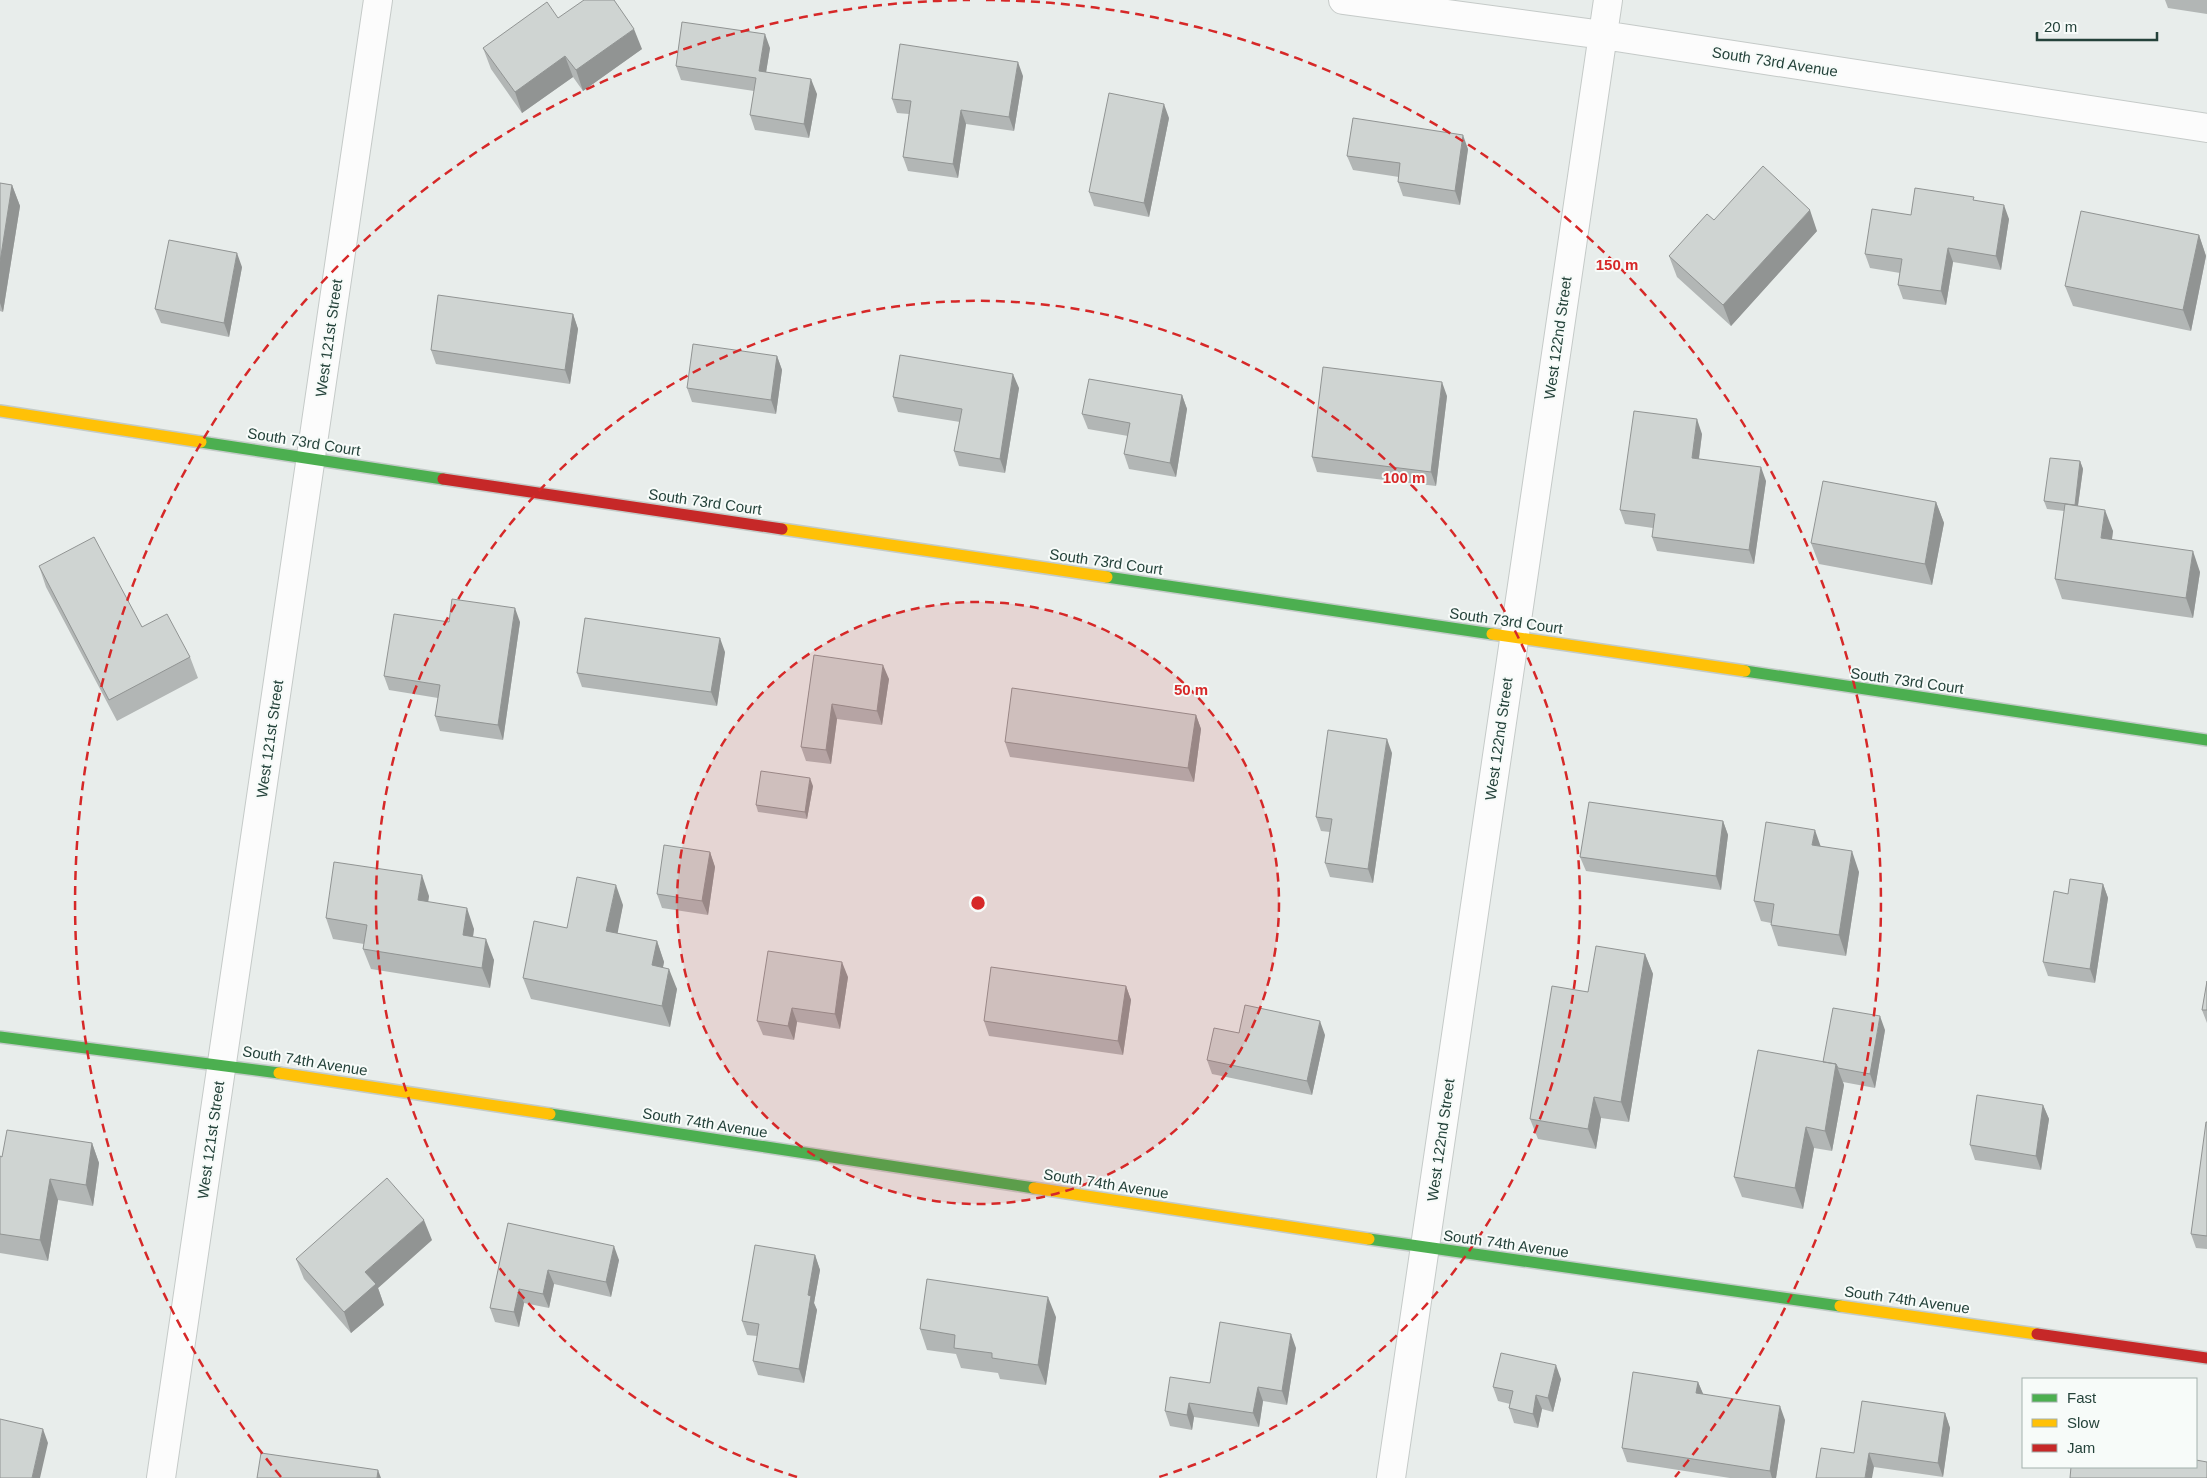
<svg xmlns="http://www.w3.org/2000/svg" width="2207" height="1478" viewBox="0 0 2207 1478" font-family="Helvetica,sans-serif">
<rect width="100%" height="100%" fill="#e8edeb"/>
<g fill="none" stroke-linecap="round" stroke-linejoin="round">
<g stroke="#c5cac8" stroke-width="30">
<path id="street" d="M 1343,0 L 1603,35 L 2207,128
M 161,1478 L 378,0
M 1391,1478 L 1608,0"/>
</g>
<g stroke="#c3cbc8" stroke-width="14">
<path id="fast" d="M 201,442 L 443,479
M 1107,577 L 1492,634
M 1745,671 L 2207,740
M 0,1037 L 279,1073
M 550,1114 L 1034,1188
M 1369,1239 L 1840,1306"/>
</g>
<g stroke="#c3cbc8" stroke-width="14">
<path id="slow" d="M 0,411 L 201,442
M 782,529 L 1107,577
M 1492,634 L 1745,671
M 279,1073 L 550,1114
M 1034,1188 L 1369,1239
M 1840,1306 L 2037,1334"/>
</g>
<g stroke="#c3cbc8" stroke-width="14">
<path id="jam" d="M 443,479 L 782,529
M 2037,1334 L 2207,1358"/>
</g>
<use href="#street" stroke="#fcfcfc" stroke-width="28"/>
<use href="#fast" stroke="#4caf50" stroke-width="11"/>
<use href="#slow" stroke="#ffc107" stroke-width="11"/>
<use href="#jam" stroke="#c62828" stroke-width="11"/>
</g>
<path fill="#b2b6b5" d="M 2165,0 L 2207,0 L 2207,14 L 2168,8 Z
M 558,18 L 642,49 L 583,91 L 573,77 L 522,113 L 491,69 L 483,48 Z
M 770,48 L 766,72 L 817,94 L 809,138 L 755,130 L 750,115 L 754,91 L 681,80 L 676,66 Z
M 1023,76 L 1014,131 L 966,124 L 958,178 L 908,171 L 903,157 L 909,114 L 897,113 L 892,99 Z
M 1169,118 L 1149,217 L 1094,206 L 1089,192 Z
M 1468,149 L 1460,205 L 1403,196 L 1398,182 L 1399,177 L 1353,170 L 1347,156 Z
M 0,183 L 12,185 L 20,206 L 3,312 L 0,311 Z
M 1975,201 L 2009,219 L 2001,270 L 1953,262 L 1946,305 L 1903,299 L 1898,285 L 1900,273 L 1870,268 L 1865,254 L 1911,215 Z
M 1714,220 L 1817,231 L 1731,326 L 1677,277 L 1669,256 Z
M 2199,235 L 2206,256 L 2191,331 L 2073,306 L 2065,286 Z
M 242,267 L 229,337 L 161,323 L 155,309 Z
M 573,314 L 578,329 L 570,384 L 436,364 L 431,350 Z
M 777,356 L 782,370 L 776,414 L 692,402 L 687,388 Z
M 1019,388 L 1005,473 L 959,466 L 954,451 L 960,422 L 898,412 L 893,397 Z
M 1182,395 L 1187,409 L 1176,477 L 1129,469 L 1124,454 L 1128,436 L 1088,429 L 1082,414 Z
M 1447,396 L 1436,486 L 1317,472 L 1312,457 Z
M 1702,434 L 1699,459 L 1766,481 L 1754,564 L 1657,551 L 1652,537 L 1653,528 L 1625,524 L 1620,510 Z
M 2080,461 L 2083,469 L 2078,506 L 2113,531 L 2112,540 L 2200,572 L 2193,618 L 2062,599 L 2055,579 L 2064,511 L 2047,509 L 2044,501 Z
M 1936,502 L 1944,523 L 1932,585 L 1819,564 L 1811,543 Z
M 39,566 L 142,627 L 190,657 L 198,678 L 117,721 L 46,587 Z
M 449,622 L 520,622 L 503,740 L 440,731 L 435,716 L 438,698 L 389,690 L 384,676 Z
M 725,652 L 717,706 L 582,687 L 577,673 Z
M 814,655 L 889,679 L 882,725 L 837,719 L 831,764 L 806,761 L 801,747 Z
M 1196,715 L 1201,729 L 1194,782 L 1010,757 L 1005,742 Z
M 1392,753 L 1373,883 L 1330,877 L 1325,863 L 1330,832 L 1321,831 L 1316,817 Z
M 813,786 L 807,819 L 758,812 L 756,805 Z
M 1723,821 L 1728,835 L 1721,890 L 1586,871 L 1580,857 Z
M 1821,846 L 1859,872 L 1846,956 L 1778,946 L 1771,925 L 1771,923 L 1761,921 L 1754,901 Z
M 710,852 L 715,867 L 708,915 L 662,908 L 657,894 Z
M 2103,884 L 2108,898 L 2095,983 L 2048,976 L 2043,962 L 2068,894 Z
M 429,896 L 428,902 L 474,929 L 473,937 L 494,960 L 490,988 L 371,969 L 363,949 L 364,944 L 333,939 L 326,918 Z
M 623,905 L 617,933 L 657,941 L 664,962 L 663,967 L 677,989 L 670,1027 L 531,999 L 523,978 L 567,928 Z
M 1645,954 L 1653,974 L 1629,1122 L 1601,1118 L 1596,1149 L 1538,1139 L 1530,1119 L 1588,992 Z
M 848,977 L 840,1029 L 797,1022 L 794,1040 L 763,1035 L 757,1021 Z
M 2207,981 L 2207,1023 L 2202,1010 Z
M 1126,986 L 1131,1000 L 1123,1055 L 989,1036 L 984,1021 Z
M 1885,1030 L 1875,1088 L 1843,1082 L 1844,1085 L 1832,1151 L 1814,1148 L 1803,1209 L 1742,1197 L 1734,1177 L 1823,1062 Z
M 1325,1035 L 1312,1095 L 1212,1074 L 1207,1060 Z
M 2043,1105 L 2049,1119 L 2041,1170 L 1975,1160 L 1970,1145 Z
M 2207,1122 L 2207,1249 L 2196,1248 L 2191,1234 Z
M 92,1143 L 99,1163 L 93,1206 L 58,1200 L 48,1261 L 0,1253 L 0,1156 L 2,1157 Z
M 508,1223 L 619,1260 L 611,1297 L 554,1284 L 549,1308 L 524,1303 L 519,1327 L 495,1322 L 490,1308 Z
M 432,1240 L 378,1288 L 384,1305 L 351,1333 L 304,1279 L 296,1259 Z
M 815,1255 L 820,1270 L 814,1303 L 817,1310 L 804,1383 L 758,1375 L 753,1361 L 757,1336 L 747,1335 L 742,1321 Z
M 1056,1317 L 1046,1385 L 1000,1379 L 998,1373 L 961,1368 L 956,1354 L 927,1350 L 920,1329 Z
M 1296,1348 L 1287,1405 L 1263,1401 L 1259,1427 L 1194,1417 L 1192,1430 L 1170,1426 L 1165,1411 L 1210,1383 Z
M 1561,1379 L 1553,1412 L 1542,1409 L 1538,1428 L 1514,1423 L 1509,1408 L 1510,1404 L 1498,1401 L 1493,1387 Z
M 1698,1382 L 1703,1394 L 1785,1420 L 1776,1478 L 1730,1478 L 1627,1462 L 1622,1448 Z
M 1945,1413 L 1950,1428 L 1943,1477 L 1874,1467 L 1854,1453 Z"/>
<path fill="#919493" d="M 634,29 L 642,49 L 583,91 L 576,70 Z
M 765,34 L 770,48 L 764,85 L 759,71 Z
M 565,56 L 573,77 L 522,113 L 515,92 Z
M 1018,62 L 1023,76 L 1014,131 L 1009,117 Z
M 811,79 L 817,94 L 809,138 L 804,124 Z
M 1164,104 L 1169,118 L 1149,217 L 1144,203 Z
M 961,110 L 966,124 L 958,178 L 953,164 Z
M 1463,135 L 1468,149 L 1460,205 L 1455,191 Z
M 12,185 L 20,206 L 3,312 L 0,303 L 0,262 Z
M 2004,205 L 2009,219 L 2001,270 L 1996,256 Z
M 1810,210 L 1817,231 L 1731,326 L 1723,305 Z
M 2199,235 L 2206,256 L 2191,331 L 2183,310 Z
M 1948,248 L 1953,262 L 1946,305 L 1941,291 Z
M 237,253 L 242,267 L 229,337 L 224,323 Z
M 573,314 L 578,329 L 570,384 L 565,370 Z
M 777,356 L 782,370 L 776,414 L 771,400 Z
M 1013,374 L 1019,388 L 1005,473 L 1000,459 Z
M 1442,382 L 1447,396 L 1436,486 L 1431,472 Z
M 1182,395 L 1187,409 L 1176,477 L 1170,463 Z
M 1697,419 L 1702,434 L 1697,472 L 1692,458 Z
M 2080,461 L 2083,469 L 2077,512 L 2075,505 Z
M 1761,467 L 1766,481 L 1754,564 L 1749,550 Z
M 1936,502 L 1944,523 L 1932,585 L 1925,564 Z
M 2105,510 L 2113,531 L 2109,559 L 2101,538 Z
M 2193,551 L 2200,572 L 2193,618 L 2186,598 Z
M 515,608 L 520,622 L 503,740 L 498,725 Z
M 720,638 L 725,652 L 717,706 L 711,692 Z
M 883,665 L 889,679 L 882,725 L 877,711 Z
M 832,704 L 837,719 L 831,764 L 826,750 Z
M 1196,715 L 1201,729 L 1194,782 L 1188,768 Z
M 1387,739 L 1392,753 L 1373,883 L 1368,869 Z
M 810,778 L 813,786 L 807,819 L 805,812 Z
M 1723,821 L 1728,835 L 1721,890 L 1716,876 Z
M 1815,830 L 1822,850 L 1812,845 Z
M 1852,851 L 1859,872 L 1846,956 L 1839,935 Z
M 710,852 L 715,867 L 708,915 L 702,901 Z
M 422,875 L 429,896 L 425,921 L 418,900 Z
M 2103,884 L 2108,898 L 2095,983 L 2090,969 Z
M 616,885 L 623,905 L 614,952 L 606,931 Z
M 467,908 L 474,929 L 470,956 L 463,935 Z
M 486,939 L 494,960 L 490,988 L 482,968 Z
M 657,941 L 664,962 L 659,986 L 652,965 Z
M 1645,954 L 1653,974 L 1629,1122 L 1621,1102 Z
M 842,962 L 848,977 L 840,1029 L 835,1014 Z
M 669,969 L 677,989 L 670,1027 L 662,1006 Z
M 1126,986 L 1131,1000 L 1123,1055 L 1118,1041 Z
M 792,1008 L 797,1022 L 794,1040 L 788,1026 Z
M 1880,1016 L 1885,1030 L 1875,1088 L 1870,1074 Z
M 1320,1021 L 1325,1035 L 1312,1095 L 1307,1081 Z
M 1836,1064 L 1844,1085 L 1832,1151 L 1825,1131 Z
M 1594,1097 L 1601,1118 L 1596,1149 L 1588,1129 Z
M 2043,1105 L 2049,1119 L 2041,1170 L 2036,1156 Z
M 1806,1127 L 1814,1148 L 1803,1209 L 1795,1188 Z
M 92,1143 L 99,1163 L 93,1206 L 86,1185 Z
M 50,1179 L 58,1200 L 48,1261 L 40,1240 Z
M 424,1220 L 432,1240 L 378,1288 L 384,1305 L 351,1333 L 344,1312 L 365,1272 Z
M 614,1246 L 619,1260 L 611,1297 L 606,1282 Z
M 815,1255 L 820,1270 L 814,1303 L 817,1310 L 804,1383 L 799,1369 L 808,1295 Z
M 548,1270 L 554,1284 L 549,1308 L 543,1294 Z
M 519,1289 L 524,1303 L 519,1327 L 514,1312 Z
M 1048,1297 L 1056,1317 L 1046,1385 L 1038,1365 Z
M 1291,1334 L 1296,1348 L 1287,1405 L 1282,1391 Z
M 1556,1365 L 1561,1379 L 1553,1412 L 1548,1398 Z
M 1698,1382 L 1704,1396 L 1696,1393 Z
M 1258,1387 L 1263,1401 L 1259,1427 L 1253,1413 Z
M 1536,1395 L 1542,1409 L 1538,1428 L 1533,1414 Z
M 1189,1403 L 1194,1417 L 1192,1430 L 1187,1415 Z
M 1780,1406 L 1785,1420 L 1776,1478 L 1772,1478 L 1770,1471 Z
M 1945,1413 L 1950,1428 L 1943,1477 L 1938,1463 Z
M 43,1429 L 48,1443 L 40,1478 L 32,1478 Z
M 1869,1453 L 1874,1467 L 1872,1478 L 1865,1478 Z
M 378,1470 L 381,1478 L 377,1478 Z"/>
<path fill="#cfd4d2" stroke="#919493" d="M 584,0 L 614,0 L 634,29 L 576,70 L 565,56 L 515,92 L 483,48 L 547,2 L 558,18 Z
M 682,22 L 765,34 L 759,71 L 811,79 L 804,124 L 750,115 L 756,78 L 676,66 Z
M 900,44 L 1018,62 L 1009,117 L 961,110 L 953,164 L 903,157 L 911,101 L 892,99 Z
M 1109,93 L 1164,104 L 1144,203 L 1089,192 Z
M 1353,118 L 1463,135 L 1455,191 L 1398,182 L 1400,163 L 1347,156 Z
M 1763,166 L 1810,210 L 1723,305 L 1669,256 L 1707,214 L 1714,220 Z
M 0,183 L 12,185 L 0,262 Z
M 1915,188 L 1974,197 L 1973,200 L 2004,205 L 1996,256 L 1948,248 L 1941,291 L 1898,285 L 1902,259 L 1865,254 L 1872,209 L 1911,215 Z
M 2081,211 L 2199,235 L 2183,310 L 2065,286 Z
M 169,240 L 237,253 L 224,323 L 155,309 Z
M 438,295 L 573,314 L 565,370 L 431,350 Z
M 693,344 L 777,356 L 771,400 L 687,388 Z
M 900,355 L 1013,374 L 1000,459 L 954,451 L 962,409 L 893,397 Z
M 1323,367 L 1442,382 L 1431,472 L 1312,457 Z
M 1089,379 L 1182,395 L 1170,463 L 1124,454 L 1130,423 L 1082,414 Z
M 1634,411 L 1697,419 L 1692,458 L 1761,467 L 1749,550 L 1652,537 L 1655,514 L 1620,510 Z
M 2050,458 L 2080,461 L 2075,505 L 2044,501 Z
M 1823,481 L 1936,502 L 1925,564 L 1811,543 Z
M 2065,504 L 2105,510 L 2101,538 L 2193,551 L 2186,598 L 2055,579 Z
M 94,537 L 142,627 L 167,614 L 190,657 L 109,700 L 39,566 Z
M 452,599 L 515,608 L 498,725 L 435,716 L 440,685 L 384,676 L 394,614 L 449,622 Z
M 585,618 L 720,638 L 711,692 L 577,673 Z
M 814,655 L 883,665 L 877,711 L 832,704 L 826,750 L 801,747 Z
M 1012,688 L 1196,715 L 1188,768 L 1005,742 Z
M 1328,730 L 1387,739 L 1368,869 L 1325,863 L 1332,819 L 1316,817 Z
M 761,771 L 810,778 L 805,812 L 756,805 Z
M 1589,802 L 1723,821 L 1716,876 L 1580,857 Z
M 1766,822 L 1815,830 L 1812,845 L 1852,851 L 1839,935 L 1771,925 L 1774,904 L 1754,901 Z
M 664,845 L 710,852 L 702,901 L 657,894 Z
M 334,862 L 422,875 L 418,900 L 467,908 L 463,935 L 486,939 L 482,968 L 363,949 L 367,925 L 326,918 Z
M 577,877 L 616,885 L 606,931 L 657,941 L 652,965 L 669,969 L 662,1006 L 523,978 L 534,921 L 567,928 Z
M 2070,879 L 2103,884 L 2090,969 L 2043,962 L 2054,891 L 2068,894 Z
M 1596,946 L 1645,954 L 1621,1102 L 1594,1097 L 1588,1129 L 1530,1119 L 1552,986 L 1588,992 Z
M 768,951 L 842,962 L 835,1014 L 792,1008 L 788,1026 L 757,1021 Z
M 991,967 L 1126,986 L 1118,1041 L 984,1021 Z
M 2207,981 L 2207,1010 L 2202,1010 Z
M 1245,1005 L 1320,1021 L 1307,1081 L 1207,1060 L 1214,1028 L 1239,1033 Z
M 1833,1008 L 1880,1016 L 1870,1074 L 1838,1068 L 1836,1064 L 1823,1062 Z
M 1758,1050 L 1836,1064 L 1825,1131 L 1806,1127 L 1795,1188 L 1734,1177 Z
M 1977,1095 L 2043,1105 L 2036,1156 L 1970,1145 Z
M 2206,1122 L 2207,1122 L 2207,1236 L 2191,1234 Z
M 7,1130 L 92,1143 L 86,1185 L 50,1179 L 40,1240 L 0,1234 L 0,1156 L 2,1157 Z
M 387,1178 L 424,1220 L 365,1272 L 376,1284 L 344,1312 L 296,1259 Z
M 508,1223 L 614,1246 L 606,1282 L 548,1270 L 543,1294 L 519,1289 L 514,1312 L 490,1308 Z
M 755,1245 L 815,1255 L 808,1295 L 811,1296 L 799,1369 L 753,1361 L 759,1324 L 742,1321 Z
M 927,1279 L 1048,1297 L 1038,1365 L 992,1358 L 992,1353 L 954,1348 L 955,1335 L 920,1329 Z
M 1220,1322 L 1291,1334 L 1282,1391 L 1258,1387 L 1253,1413 L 1189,1403 L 1187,1415 L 1165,1411 L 1170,1377 L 1210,1383 Z
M 1501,1353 L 1556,1365 L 1548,1398 L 1536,1395 L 1533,1414 L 1509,1408 L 1513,1391 L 1493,1387 Z
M 1633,1372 L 1698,1382 L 1696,1393 L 1780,1406 L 1770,1471 L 1622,1448 Z
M 1862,1401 L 1945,1413 L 1938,1463 L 1869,1453 L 1865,1478 L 1816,1478 L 1821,1448 L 1854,1453 Z
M 0,1419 L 43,1429 L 32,1478 L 0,1478 Z
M 261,1453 L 378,1470 L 377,1478 L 257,1478 Z
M 2196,1460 L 2207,1462 L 2207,1478 L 2070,1478 L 2071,1467 L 2196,1467 Z"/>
<circle cx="978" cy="903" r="301" fill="#d62828" fill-opacity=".12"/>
<g fill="none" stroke="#d62828" stroke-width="2.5" stroke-dasharray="9 6">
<circle cx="978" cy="903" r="301"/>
<path d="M797 1477A602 602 0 1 1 1159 1477"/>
<path d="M281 1477A903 903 0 0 1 970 0M986 0A903 903 0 0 1 1675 1477"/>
</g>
<g text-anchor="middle" stroke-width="4" stroke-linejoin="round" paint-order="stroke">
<g font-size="15" fill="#24423a" stroke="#f7fbf9">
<text transform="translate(1775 62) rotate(9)" y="5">South 73rd Avenue</text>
<text transform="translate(329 338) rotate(-82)" y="5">West 121st Street</text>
<text transform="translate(1558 338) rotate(-82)" y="5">West 122nd Street</text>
<text transform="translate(304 442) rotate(9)" y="5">South 73rd Court</text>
<text transform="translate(705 502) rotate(8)" y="5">South 73rd Court</text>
<text transform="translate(1106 562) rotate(8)" y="5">South 73rd Court</text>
<text transform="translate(1506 621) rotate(8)" y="5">South 73rd Court</text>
<text transform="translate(1907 681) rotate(8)" y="5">South 73rd Court</text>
<text transform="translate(270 739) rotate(-82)" y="5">West 121st Street</text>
<text transform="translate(1499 739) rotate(-82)" y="5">West 122nd Street</text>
<text transform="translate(305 1061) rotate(9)" y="5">South 74th Avenue</text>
<text transform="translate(705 1123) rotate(9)" y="5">South 74th Avenue</text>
<text transform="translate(211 1140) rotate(-82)" y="5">West 121st Street</text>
<text transform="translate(1441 1140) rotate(-82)" y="5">West 122nd Street</text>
<text transform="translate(1106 1184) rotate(9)" y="5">South 74th Avenue</text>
<text transform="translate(1506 1244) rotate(8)" y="5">South 74th Avenue</text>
<text transform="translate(1907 1300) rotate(8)" y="5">South 74th Avenue</text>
</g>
</g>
<circle cx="978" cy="903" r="8" fill="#d62828" stroke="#f7fbf9" stroke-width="2.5"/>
<g font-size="15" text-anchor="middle" font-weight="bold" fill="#d62828" stroke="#f7fbf9" stroke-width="4" stroke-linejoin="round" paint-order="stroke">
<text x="1617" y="270">150 m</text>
<text x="1404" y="483">100 m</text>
<text x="1191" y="695">50 m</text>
</g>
<rect x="2022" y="1378" width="175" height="90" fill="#f7fbf9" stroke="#a3b1ad"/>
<rect x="2032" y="1394" width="25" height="8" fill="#4caf50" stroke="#a3b1ad"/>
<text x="2067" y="1403" font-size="15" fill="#24423a">Fast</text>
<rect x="2032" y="1419" width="25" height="8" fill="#ffc107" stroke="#a3b1ad"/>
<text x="2067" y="1428" font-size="15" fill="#24423a">Slow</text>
<rect x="2032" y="1444" width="25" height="8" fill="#c62828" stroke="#a3b1ad"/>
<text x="2067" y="1453" font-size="15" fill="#24423a">Jam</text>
<path d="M2037 32v8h120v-8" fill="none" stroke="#24423a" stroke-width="2.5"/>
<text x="2044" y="32" font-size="15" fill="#24423a" stroke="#f7fbf9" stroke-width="4" paint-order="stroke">20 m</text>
</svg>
